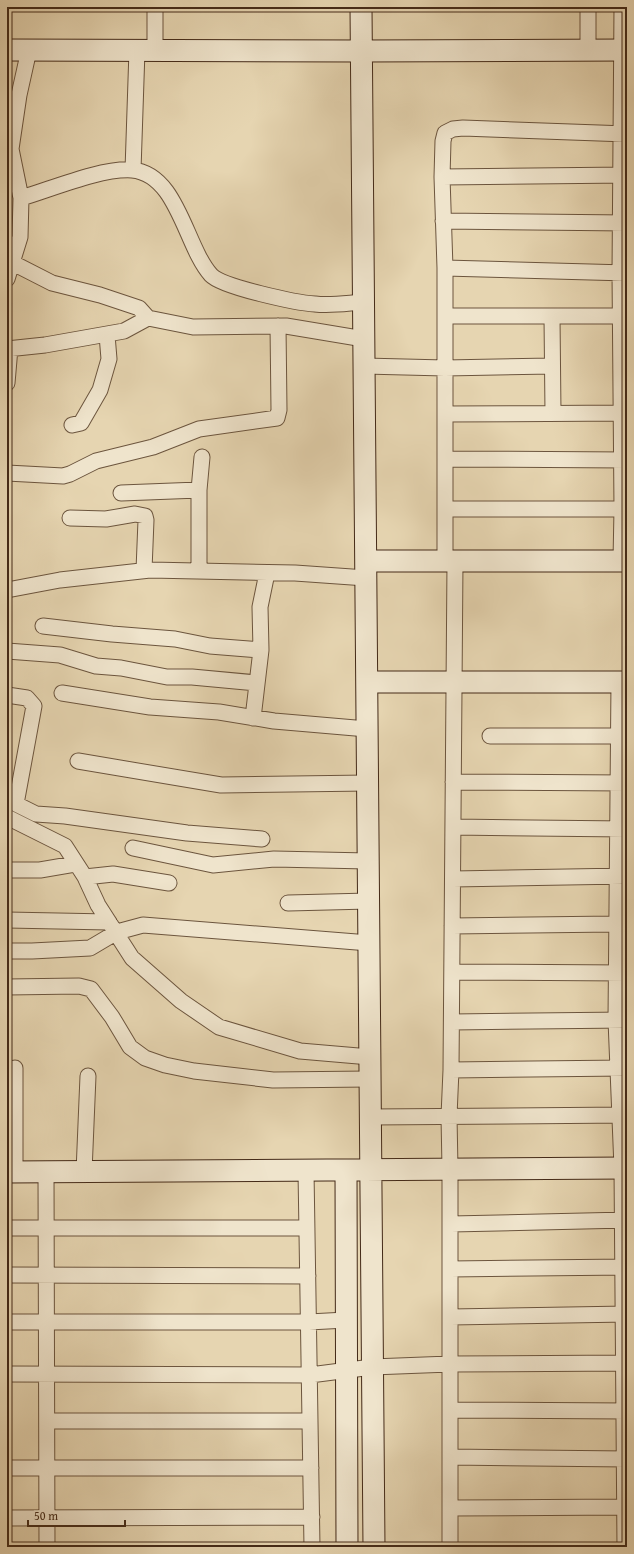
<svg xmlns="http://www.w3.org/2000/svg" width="634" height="1554" viewBox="0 0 634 1554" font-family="'Gentium Book Plus',serif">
<rect width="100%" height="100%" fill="#e6d5b1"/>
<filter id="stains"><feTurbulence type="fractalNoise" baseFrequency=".005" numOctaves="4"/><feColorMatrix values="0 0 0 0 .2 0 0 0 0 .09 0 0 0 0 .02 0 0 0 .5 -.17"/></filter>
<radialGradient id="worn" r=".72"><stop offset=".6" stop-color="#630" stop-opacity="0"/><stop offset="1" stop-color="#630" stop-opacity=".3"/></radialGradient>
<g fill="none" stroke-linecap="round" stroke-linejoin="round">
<g stroke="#6c553e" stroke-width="17">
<path id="street" d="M 155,7 L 155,50
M 588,7 L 588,50
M 133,170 L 137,50
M 442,177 L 627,175
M 21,198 C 52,189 100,168 132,170 C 178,174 185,246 211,275 C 222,287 297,303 315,304 C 331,306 348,303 364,302
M 443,221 L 627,223
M 7,260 L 52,283 L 100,295 L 139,308 L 148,318 L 193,327 L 286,326 L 364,339
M 445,268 L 627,273
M 7,279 L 20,237 L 21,198 L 11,149 L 19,95 L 29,50
M 445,316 L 627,316
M 552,317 L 553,413
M 7,349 L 45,345 L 124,331 L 148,318
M 364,366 L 445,368 L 552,366
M 7,383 L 10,348
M 445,414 L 627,413
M 72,425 L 81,423 L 100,390 L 109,359 L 107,335
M 445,459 L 627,460
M 7,473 L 63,476 L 70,474 L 96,461 L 153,447 L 199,429 L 277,418 L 279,410 L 278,326
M 121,493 L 199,490
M 445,509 L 627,509
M 70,518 L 106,519 L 135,514 L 145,516 L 146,520 L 144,570
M 621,561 L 622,509 L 620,273 L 622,7
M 445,562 L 445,268 L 442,177 L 443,141 L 445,133 L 453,129 L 463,128 L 627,134
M 199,571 L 199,490 L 202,457
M 7,590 L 60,580 L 150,570 L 295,573 L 366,578
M 43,626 L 112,634 L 175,639 L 210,646 L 261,650
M 7,651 L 60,655 L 96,666 L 121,668 L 167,677 L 192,677 L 257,683
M 619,682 L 616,1020 L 622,1168 L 625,1547
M 62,693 L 150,707 L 219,712 L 274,721 L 367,729
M 7,695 L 27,698 L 34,706 L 16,804 L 36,814 L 65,816 L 187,833 L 262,839
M 253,718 L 261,650 L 260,607 L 267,573
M 490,736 L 627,736
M 78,761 L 221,785 L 368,783
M 453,782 L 627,783
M 7,817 L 65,846 L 85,877 L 98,905 L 132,958 L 181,1001 L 219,1027 L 300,1051 L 370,1057
M 453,827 L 627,829
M 133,848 L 213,865 L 274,859 L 368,861
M 7,870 L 40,870 L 75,864
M 85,877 L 113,874 L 169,883
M 453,879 L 626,876
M 288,903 L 369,901
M 7,920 L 109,922
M 452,926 L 615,924
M 7,951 L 32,951 L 90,948 L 117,932 L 143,925 L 369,943
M 452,972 L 627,973
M 7,987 L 79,986 L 91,989 L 112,1017 L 130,1047 L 145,1058 L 165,1065 L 194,1071 L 273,1080 L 370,1079
M 452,1022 L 627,1020
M 451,1070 L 626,1068
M 370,1117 L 627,1115
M 306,1171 L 312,1547
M 15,1172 L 15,1068
M 46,1172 L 47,1547
M 84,1172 L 88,1076
M 451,1224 L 627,1220
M 7,1228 L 307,1228
M 450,1269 L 627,1267
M 7,1275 L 308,1276
M 451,1317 L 627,1314
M 7,1322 L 309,1322 L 346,1320
M 7,1374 L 310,1375 L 372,1367 L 450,1364 L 627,1363
M 451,1410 L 627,1411
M 47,1421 L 310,1421
M 450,1457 L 627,1459
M 7,1468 L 311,1468
M 450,1508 L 625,1507
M 7,1518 L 312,1517
M 450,1547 L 450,1169 L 449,1116 L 451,1070 L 455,562"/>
</g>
<g stroke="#442a18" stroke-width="23">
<path id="secondary" d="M 361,7 L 374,1547
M 7,50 L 362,51 L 627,50
M 366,561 L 627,561
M 367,682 L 627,682
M 346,1170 L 347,1547
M 7,1172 L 627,1168"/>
</g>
<use href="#street" stroke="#efe4cc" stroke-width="15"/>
<use href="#secondary" stroke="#efe4cc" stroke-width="21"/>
</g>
<rect width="634" height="1554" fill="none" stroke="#e6d5b1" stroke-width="24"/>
<rect x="8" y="8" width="618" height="1538" fill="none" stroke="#442a18" stroke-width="2"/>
<rect x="12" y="12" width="610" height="1530" fill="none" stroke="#442a18"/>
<path d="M28 1520v6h97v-6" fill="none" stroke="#442a18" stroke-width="2"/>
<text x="34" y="1520" font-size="12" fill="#442a18" stroke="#efe4cc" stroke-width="3" paint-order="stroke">50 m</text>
<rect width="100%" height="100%" filter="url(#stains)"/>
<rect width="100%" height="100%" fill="url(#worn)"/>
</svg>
